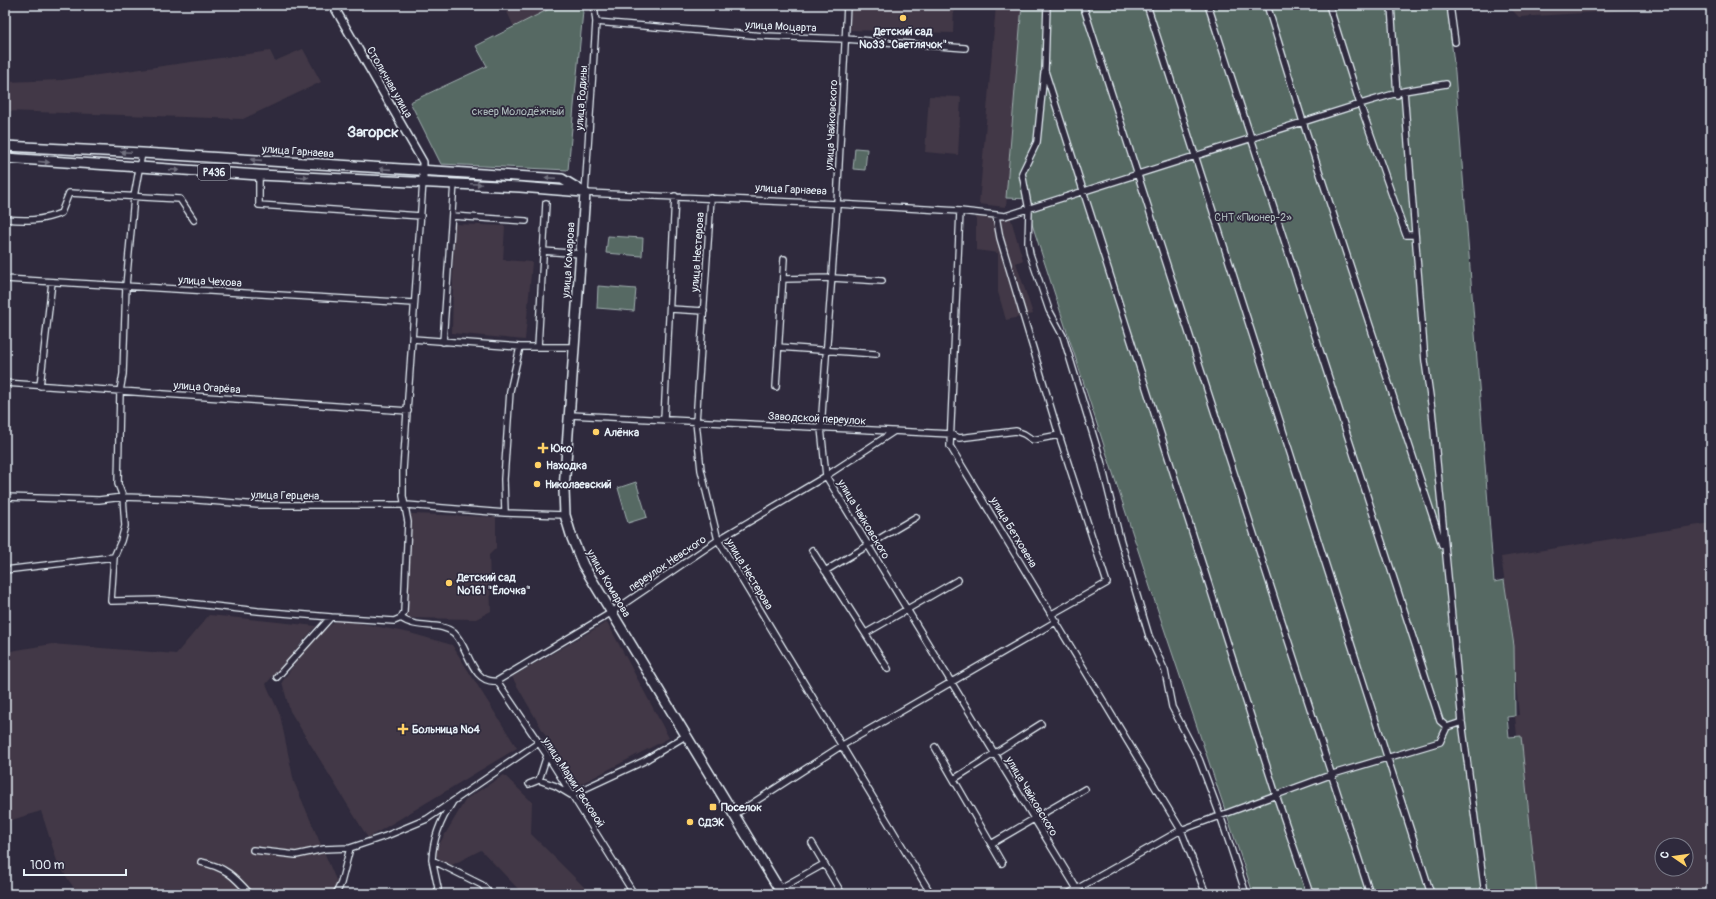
<svg xmlns="http://www.w3.org/2000/svg" width="1716" height="899" viewBox="0 0 1716 899" font-family="Pangolin,sans-serif">
<rect width="100%" height="100%" fill="#2f2a3d"/>
<filter id="ink" filterUnits="userSpaceOnUse"><feTurbulence type="fractalNoise" baseFrequency=".025" numOctaves="2"/><feDisplacementMap in="SourceGraphic" scale="8" xChannelSelector="R" yChannelSelector="G"/><feConvolveMatrix kernelMatrix="1 2 1 2 8 2 1 2 1" color-interpolation-filters="sRGB"/></filter>
<g filter="url(#ink)">
<path fill="#423846" fill-rule="evenodd" d="M 504,5 L 557,5 L 514,27 Z
M 851,5 L 954,5 L 953,33 L 850,30 Z
M 996,5 L 1022,5 L 1006,207 L 979,204 Z
M 1509,5 L 1710,5 L 1519,17 L 1509,7 Z
M 303,49 L 321,82 L 243,119 L 5,111 L 5,82 L 62,80 L 270,51 L 275,61 Z
M 929,96 L 961,97 L 958,155 L 925,152 Z
M 976,215 L 1010,216 L 1023,260 L 1016,263 L 1033,314 L 1006,320 L 998,292 L 998,253 L 976,250 Z
M 454,224 L 505,226 L 503,260 L 532,262 L 525,340 L 452,333 Z
M 411,514 L 496,517 L 496,548 L 489,555 L 491,611 L 476,619 L 406,618 Z
M 1711,523 L 1711,894 L 1537,894 L 1521,736 L 1517,736 L 1515,716 L 1519,715 L 1513,655 L 1514,646 L 1501,557 ZM 1662,845 L 1686,845 L 1686,869 L 1662,869 Z
M 209,615 L 316,626 L 266,684 L 280,715 L 294,782 L 342,894 L 78,894 L 58,864 L 41,811 L 5,822 L 5,652 L 52,644 L 176,654 Z
M 338,619 L 410,633 L 452,645 L 517,748 L 368,838 L 290,711 L 282,682 L 310,642 Z
M 607,622 L 669,738 L 575,787 L 512,677 Z
M 504,775 L 532,802 L 531,834 L 591,894 L 523,894 L 481,850 L 448,867 L 434,853 L 466,799 Z"/>
<path fill="#566963" stroke="#9fadae" d="M 557,5 L 580,5 L 583,11 L 568,170 L 441,164 L 410,102 L 487,66 L 476,46 Z
M 1022,5 L 1447,5 L 1455,72 L 1494,582 L 1504,580 L 1514,646 L 1515,716 L 1507,717 L 1509,737 L 1521,736 L 1537,894 L 1237,894 L 1252,890 L 1150,587 L 1031,221 L 1029,199 L 1006,198 Z
M 855,148 L 867,149 L 865,170 L 853,169 Z
M 608,236 L 643,238 L 642,256 L 606,253 Z
M 598,286 L 636,289 L 634,311 L 597,308 Z
M 636,482 L 647,517 L 628,523 L 618,488 Z"/>
<g fill="none" stroke-linecap="round" stroke-linejoin="round">
<g stroke="#e8f1f8" stroke-width="8">
<path id="minor" d="M 594,5 L 596,22 L 585,193 L 837,204 L 960,211 L 1005,216 L 1360,104 L 1404,91 L 1446,84
M 847,5 L 837,204 L 821,428 L 826,476 L 1080,894
M 1047,5 L 1045,71 L 1276,795 L 1310,894
M 1083,5 L 1370,894
M 1147,5 L 1431,894
M 1208,5 L 1440,721 L 1447,727
M 1267,5 L 1303,122 L 1442,545
M 1329,5 L 1360,104 L 1406,235 L 1415,235
M 1391,5 L 1397,95
M 1450,5 L 1455,42
M 596,22 L 764,36 L 845,39 L 965,48
M 1044,73 L 1037,142 L 1022,173 L 1029,210 L 1028,243 L 1030,254 L 1049,310 L 1063,336 L 1101,461 L 1119,535 L 1149,636 L 1165,671 L 1172,707 L 1199,759 L 1220,815 L 1246,894
M 1404,91 L 1425,361 L 1432,410 L 1462,722 L 1485,894
M 142,153 L 134,197 L 126,286 L 123,374 L 120,391 L 118,484 L 123,497 L 125,526 L 121,541 L 114,557 L 111,601 L 161,600 L 258,611 L 331,617
M 259,175 L 259,205 L 421,216
M 711,198 L 696,422 L 701,470 L 718,540 L 931,894
M 960,211 L 950,446 L 1181,830 L 1206,894
M 452,216 L 526,221
M 996,216 L 1000,238 L 1059,435 L 1107,583 L 1052,614
M 5,219 C 25,221 42,221 61,213 L 69,193 L 180,199 L 194,220
M 543,251 L 581,254
M 5,279 L 414,303
M 783,279 L 832,278 L 882,281
M 670,309 L 704,311
M 413,339 L 520,347 L 574,347
M 443,342 L 454,183
M 538,347 L 546,203
M 778,347 L 876,354
M 5,383 L 408,411
M 40,386 L 52,282
M 776,387 L 784,259
M 570,415 L 951,434 L 959,438 L 1016,431 L 1024,434 L 1033,440 L 1059,435
M 664,420 L 675,196
M 5,497 L 99,500 L 123,497 L 185,499 L 259,505 L 406,505 L 505,513 L 565,515
M 505,513 L 504,479 L 510,391 L 520,347
M 812,550 L 888,669
M 5,570 L 114,557
M 825,571 L 916,517
M 401,618 C 417,630 440,621 454,633 C 469,647 471,684 497,681 L 612,612 L 718,540 L 826,476 L 893,432
M 866,633 L 958,580
M 277,677 L 331,617 L 394,621 L 401,618 L 404,612 L 408,522 L 403,496 L 403,470 L 423,181
M 497,681 L 547,755 L 634,894
M 935,747 L 1002,863
M 954,779 L 1041,724
M 539,780 L 547,755
M 529,784 L 539,780 L 556,786 L 571,795 L 644,761 L 687,735
M 734,815 L 841,746 L 1057,621
M 812,843 L 842,894
M 991,844 L 1085,789
M 253,850 L 296,855 L 324,849 L 350,848
M 432,860 C 433,838 440,821 452,803
M 201,862 C 225,867 234,876 250,894
M 779,889 L 824,864
M 336,894 L 341,883 L 350,848 L 386,836 L 427,819 L 538,743
M 437,894 L 438,888 L 432,860 L 482,885 L 490,894
M 1068,894 L 1181,830 L 1333,774 L 1440,742 L 1447,727 L 1462,722"/>
</g>
<g stroke="#e8f1f8" stroke-width="10">
<path id="tertiary" d="M 333,5 L 423,162 L 423,181"/>
</g>
<g stroke="#e8f1f8" stroke-width="12">
<path id="primary" d="M 5,146 L 142,153 L 562,179 L 585,193
M 5,158 L 259,175 L 520,187 L 583,192
M 585,193 L 564,490 L 565,515 L 572,538 L 583,565 L 782,894"/>
</g>
<use href="#minor" stroke="#2f2a3d" stroke-width="5.5"/>
<use href="#tertiary" stroke="#2f2a3d" stroke-width="7"/>
<use href="#primary" stroke="#2f2a3d" stroke-width="9"/>
</g>
<defs><path id="oneway-solid" d="M-6-.8H1V-3.2L6.5 0L1 3.2V.8H-6Z"/></defs>
<g fill="#70707e">
<use href="#oneway-solid" transform="translate(126 152) rotate(-177)"/>
<use href="#oneway-solid" transform="translate(256 160) rotate(-176)"/>
<use href="#oneway-solid" transform="translate(44 162) rotate(5)"/>
<use href="#oneway-solid" transform="translate(385 169) rotate(-176)"/>
<use href="#oneway-solid" transform="translate(174 170) rotate(3)"/>
<use href="#oneway-solid" transform="translate(303 177) rotate(2)"/>
<use href="#oneway-solid" transform="translate(550 178) rotate(-177)"/>
<use href="#oneway-solid" transform="translate(476 184) rotate(3)"/>
</g>
</g>
<g fill="#ffd166" stroke="#2f2a3d" stroke-width="1.5">
<circle cx="903" cy="18" r="4"/>
<circle cx="596" cy="432" r="4"/>
<path d="M541 442h4v4h4v4h-4v4h-4v-4h-4v-4h4z"/>
<circle cx="538" cy="465" r="4"/>
<circle cx="537" cy="484" r="4"/>
<circle cx="449" cy="583" r="4"/>
<path d="M401 723h4v4h4v4h-4v4h-4v-4h-4v-4h4z"/>
<rect x="709" y="803" width="8" height="8" rx="2"/>
<circle cx="690" cy="822" r="4"/>
</g>
<g text-anchor="middle" stroke-width="3.5" stroke-linejoin="round" paint-order="stroke">
<rect fill="#2f2a3d" stroke="#b0b5c0" stroke-width="1" x="198" y="164" width="32" height="16" rx="3"/>
<g font-size="10" font-weight="bold" fill="#e8f1f8">
<text x="214" y="176">P436</text>
</g>
<g font-size="11" fill="#e8f1f8" stroke="#2f2a3d">
<text transform="translate(781 26) rotate(3)" y="4">улица Моцарта</text>
<text transform="translate(390 82) rotate(60)" y="4">Столичная улица</text>
<text transform="translate(581 98) rotate(-86)" y="4">улица Родины</text>
<text transform="translate(831 125) rotate(-87)" y="4">улица Чайковского</text>
<text transform="translate(298 151) rotate(4)" y="4">улица Гарнаева</text>
<text transform="translate(791 189) rotate(3)" y="4">улица Гарнаева</text>
<text transform="translate(697 252) rotate(-86)" y="4">улица Нестерова</text>
<text transform="translate(568 260) rotate(-86)" y="4">улица Комарова</text>
<text transform="translate(210 281) rotate(3)" y="4">улица Чехова</text>
<text transform="translate(207 387) rotate(4)" y="4">улица Огарёва</text>
<text transform="translate(817 418) rotate(3)" y="4">Заводской переулок</text>
<text transform="translate(285 495) rotate(1)" y="4">улица Герцена</text>
<text transform="translate(864 519) rotate(59)" y="4">улица Чайковского</text>
<text transform="translate(1014 532) rotate(59)" y="4">улица Бетховена</text>
<text transform="translate(667 563) rotate(-34)" y="4">переулок Невского</text>
<text transform="translate(750 574) rotate(59)" y="4">улица Нестерова</text>
<text transform="translate(609 583) rotate(60)" y="4">улица Комарова</text>
<text transform="translate(574 782) rotate(57)" y="4">улица Марии Расковой</text>
<text transform="translate(1032 796) rotate(59)" y="4">улица Чайковского</text>
</g>
<g font-size="11" font-weight="bold" fill="#e8f1f8" stroke="#2f2a3d" text-anchor="start">
<text x="903" y="35" text-anchor="middle">Детский сад<tspan x="903" dy="13">№33 "Светлячок"</tspan></text>
<text x="604" y="436">Алёнка</text>
<text x="551" y="452">Юко</text>
<text x="546" y="469">Находка</text>
<text x="545" y="488">Николаевский</text>
<text x="457" y="581">Детский сад<tspan x="457" dy="13">№161 "Ёлочка"</tspan></text>
<text x="412" y="733">Больница №4</text>
<text x="721" y="811">Поселок</text>
<text x="698" y="826">СДЭК</text>
</g>
<g font-size="11" fill="#aebbbc" stroke="#2f2a3d">
<text x="518" y="115">сквер Молодёжный</text>
<text x="1253" y="221">СНТ «Пионер-2»</text>
</g>
<g font-size="15" font-weight="bold" fill="#e8f1f8" stroke="#2f2a3d">
<text x="373" y="137">Загорск</text>
</g>
</g>
<rect width="1716" height="899" fill="none" stroke="#2f2a3d" stroke-width="20"/>
<rect x="10" y="10" width="1696" height="879" fill="none" stroke="#e8f1f8" stroke-width="1.5" filter="url(#ink)"/>
<g transform="translate(1674 857) rotate(283)"><circle r="19" fill="#2f2a3d" stroke="#797a88"/>
<path d="M0-3L7 15L0 10L-7 15Z" fill="#ffd166"/>
<text y="-6" font-size="11" font-weight="bold" text-anchor="middle" fill="#e8f1f8">С</text>
</g>
<path d="M24 869v6h102v-6" fill="none" stroke="#e8f1f8" stroke-width="2"/>
<text x="30" y="869" font-size="12" fill="#e8f1f8" stroke="#2f2a3d" stroke-width="3" paint-order="stroke">100 m</text>
</svg>
